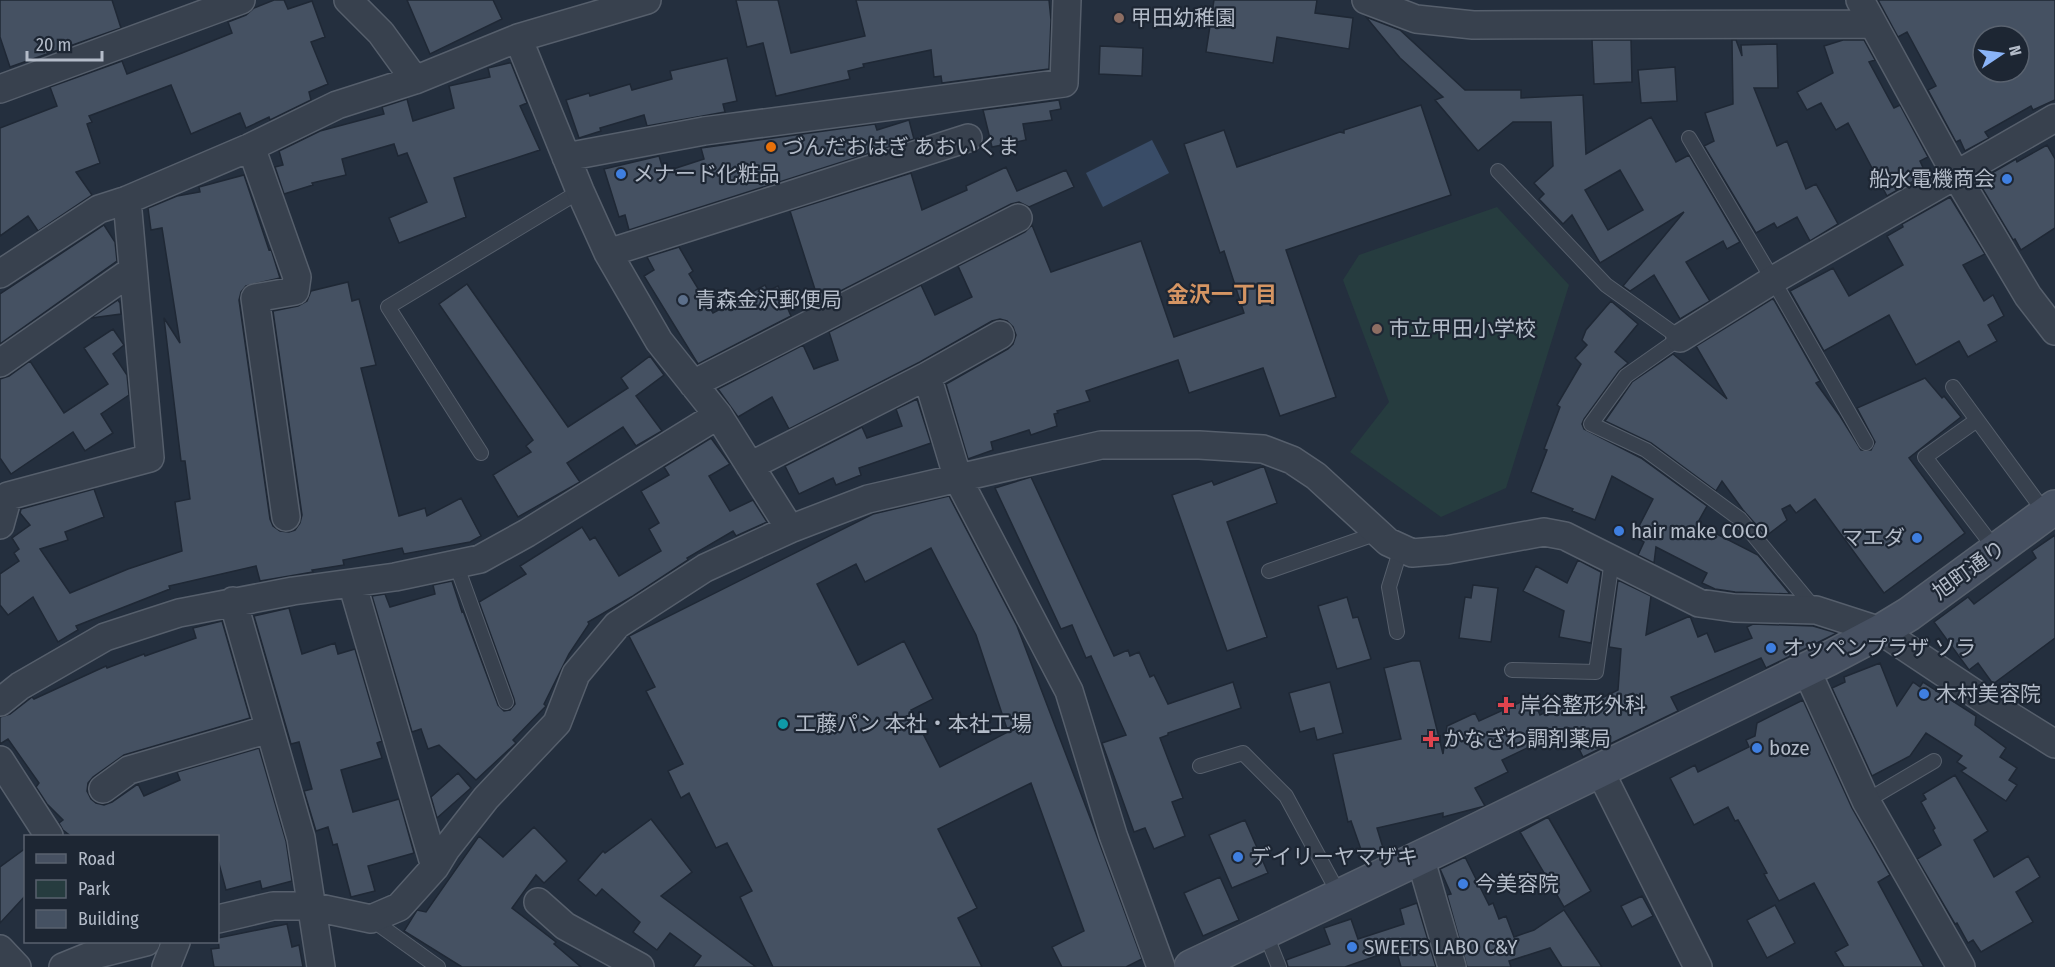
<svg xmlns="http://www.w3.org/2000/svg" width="2055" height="967" viewBox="0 0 2055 967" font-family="'Fira Sans Condensed','Noto Sans JP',sans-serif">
<rect width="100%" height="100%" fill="#242f3e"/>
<path fill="#263c3f" d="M 1497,207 L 1569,285 L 1506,488 L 1441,517 L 1350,452 L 1389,402 L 1343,280 L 1359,255 Z"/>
<path fill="#394c67" d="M 1152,140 L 1169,173 L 1103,207 L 1086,173 Z"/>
<path fill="#455162" stroke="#1f2835" stroke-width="1.5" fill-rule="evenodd" d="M 0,0 L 112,0 L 121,28 L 10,67 L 0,37 Z
M 274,0 L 284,0 L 288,9 L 312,1 L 325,37 L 311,42 L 328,84 L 309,92 L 311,100 L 270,120 L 269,117 L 246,128 L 240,113 L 191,134 L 171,85 L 89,116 L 92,122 L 87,124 L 100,163 L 76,172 L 92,195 L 38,231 L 28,216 L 0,236 L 0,128 L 57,106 L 50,87 L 122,61 L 127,74 L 182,53 L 232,33 L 228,22 L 246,15 L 254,8 Z
M 407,0 L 493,0 L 502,19 L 430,54 Z
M 736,0 L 778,0 L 791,53 L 865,36 L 856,0 L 1049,0 L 1051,20 L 1049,69 L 942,83 L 941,76 L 934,77 L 931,50 L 863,64 L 864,67 L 848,71 L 850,79 L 776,96 L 763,43 L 747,47 Z
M 1214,0 L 1317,0 L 1315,13 L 1353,18 L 1349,49 L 1277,37 L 1273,63 L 1206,52 Z
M 1878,0 L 2055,0 L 2055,100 L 2033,110 L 2031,106 L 1985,132 L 1989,138 L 1965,151 L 1960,140 L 1956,142 L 1928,90 L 1936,86 L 1907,32 L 1898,37 ZM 1983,36 L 2019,36 L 2019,72 L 1983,72 Z
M 1366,17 L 1400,30 L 1465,90 L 1521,90 L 1521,98 L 1583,95 L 1586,154 L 1651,117 L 1676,162 L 1689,155 L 1740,242 L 1727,249 L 1723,241 L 1686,262 L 1710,301 L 1680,319 L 1654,275 L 1630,291 L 1623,286 L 1684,212 L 1600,263 L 1572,215 L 1563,224 L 1539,199 L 1544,194 L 1534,183 L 1553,166 L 1551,122 L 1513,122 L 1478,151 L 1435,100 L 1443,97 L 1400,58 ZM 1620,170 L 1643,210 L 1608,230 L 1585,190 Z
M 1592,40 L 1631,40 L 1632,82 L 1594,84 Z
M 1732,40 L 1736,40 L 1742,56 L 1741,45 L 1777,44 L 1778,88 L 1754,88 L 1777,146 L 1787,141 L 1806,189 L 1816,184 L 1838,224 L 1810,241 L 1797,217 L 1777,228 L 1774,223 L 1756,233 L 1704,146 L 1714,141 L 1705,113 L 1733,104 Z
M 1843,40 L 1864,40 L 1875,60 L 1869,62 L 1894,108 L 1900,105 L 1928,157 L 1920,161 L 1926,174 L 1887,196 L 1848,123 L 1836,130 L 1821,103 L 1807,110 L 1797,92 L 1833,73 L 1824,46 Z
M 1100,46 L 1143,48 L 1142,76 L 1099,74 Z
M 727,58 L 737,101 L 723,104 L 725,112 L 647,126 L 644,115 L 600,128 L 601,131 L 579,138 L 566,100 L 589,93 L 590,96 L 630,84 L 632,90 L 672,79 L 670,71 Z
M 509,63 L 511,63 L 527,103 L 520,106 L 540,150 L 454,178 L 466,217 L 399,243 L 389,218 L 427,202 L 407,153 L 398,156 L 394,144 L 342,159 L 346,175 L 312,183 L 313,185 L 284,194 L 275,167 L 283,165 L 279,151 L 320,131 L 384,114 L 382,107 L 407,99 L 413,121 L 454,108 L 449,86 L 490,77 L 488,68 Z
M 1675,67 L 1677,101 L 1641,103 L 1638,70 Z
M 1059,100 L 1061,109 L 1050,111 L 1052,120 L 1023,124 L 1026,140 L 992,147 L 983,110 Z
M 1421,105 L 1451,195 L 1286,250 L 1336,397 L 1280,416 L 1263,368 L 1189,393 L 1178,360 L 1086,391 L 1090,401 L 1057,411 L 1058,413 L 1054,414 L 1057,426 L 1031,435 L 1029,430 L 991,442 L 993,450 L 968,459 L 946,384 L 1008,349 L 1013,344 L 1016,335 L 1013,327 L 1007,321 L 1000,319 L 992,321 L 920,362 L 789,429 L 772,397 L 738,417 L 718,389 L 803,345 L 814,369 L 838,360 L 829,332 L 921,285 L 935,315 L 972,297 L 958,266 L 1025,232 L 1032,225 L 1051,272 L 1141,241 L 1174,337 L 1244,313 L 1224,251 L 1220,253 L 1184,144 L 1224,130 L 1237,167 L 1340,132 L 1344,133 L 1344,130 Z
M 909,120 L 914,139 L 629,230 L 625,215 L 619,217 L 604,169 L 659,156 L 664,172 L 704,159 L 701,148 L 875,124 L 877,130 Z
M 2047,145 L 2055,159 L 2055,228 L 2021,250 L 2015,239 L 2013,240 L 1978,181 L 2016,159 L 2017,162 Z
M 1006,167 L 1017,191 L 1066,170 L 1074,187 L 1029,207 L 1019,202 L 1011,204 L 819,302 L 790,211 L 911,173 L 922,210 L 967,190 L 966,186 Z
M 244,175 L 269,250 L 271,249 L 280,278 L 246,286 L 241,292 L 239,300 L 270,519 L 273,526 L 280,531 L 289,532 L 295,530 L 300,523 L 302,515 L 273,311 L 298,306 L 307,301 L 311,291 L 348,282 L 352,301 L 359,299 L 376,365 L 361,368 L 399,516 L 425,508 L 427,516 L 461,498 L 481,536 L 470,542 L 404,554 L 402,548 L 343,560 L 344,565 L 312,570 L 313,572 L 260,581 L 256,566 L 169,586 L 170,589 L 76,626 L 78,630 L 58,642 L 33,597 L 8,615 L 0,605 L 0,574 L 19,561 L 14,553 L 19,549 L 12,538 L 30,525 L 20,513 L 21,509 L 94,489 L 104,517 L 65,532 L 68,540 L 40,549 L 70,593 L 128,569 L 182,551 L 175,502 L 190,499 L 185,461 L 181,461 L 164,318 L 180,343 L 162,228 L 151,230 L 148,208 L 177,196 L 200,192 L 199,187 Z
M 1950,197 L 1985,254 L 1963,265 L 1984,301 L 1993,295 L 2004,316 L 1988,325 L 1997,341 L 1968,357 L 1959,341 L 1916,365 L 1889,315 L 1824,351 L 1790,291 L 1833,268 L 1849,296 L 1903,265 L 1887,236 L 1903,227 L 1902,224 Z
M 104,225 L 115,242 L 117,261 L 0,344 L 0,294 Z
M 679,247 L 693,271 L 689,274 L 713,313 L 765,285 L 768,291 L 778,286 L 791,316 L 698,364 L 644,276 L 654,270 L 647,257 Z
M 467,284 L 568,427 L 628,388 L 621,378 L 650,356 L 664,375 L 636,396 L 662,431 L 636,446 L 623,427 L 567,463 L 580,482 L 518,517 L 493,475 L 531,452 L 526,446 L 533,440 L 439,304 Z
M 1772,299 L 1774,300 L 1820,381 L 1816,383 L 1840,416 L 1861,450 L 1871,450 L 1875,442 L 1857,408 L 1925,378 L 1942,398 L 1944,396 L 1961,417 L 1909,458 L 1965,533 L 1884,593 L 1815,499 L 1796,513 L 1790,505 L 1782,509 L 1787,520 L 1766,536 L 1743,510 L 1722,481 L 1716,491 L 1651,443 L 1605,421 L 1632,382 L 1673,354 L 1727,399 L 1696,346 Z
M 118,300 L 120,303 L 121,314 L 91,318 Z
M 1611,301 L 1638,324 L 1615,352 L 1628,363 L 1619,371 L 1584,419 L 1582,424 L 1584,429 L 1641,458 L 1707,506 L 1697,524 L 1758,555 L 1790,594 L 1735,592 L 1715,589 L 1702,583 L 1707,573 L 1656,547 L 1654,563 L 1638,555 L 1644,542 L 1634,536 L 1653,499 L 1612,476 L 1595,520 L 1572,511 L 1573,509 L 1531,492 L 1547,450 L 1544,449 L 1560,407 L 1557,405 L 1581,364 L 1575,358 L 1587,345 L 1582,340 L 1586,330 Z
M 113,329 L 124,345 L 113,354 L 127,375 L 129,395 L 101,414 L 113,433 L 85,451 L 73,432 L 11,474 L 0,458 L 0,379 L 9,376 L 30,361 L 64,413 L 108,384 L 84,348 Z
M 917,399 L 931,443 L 859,468 L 861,475 L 836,485 L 833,478 L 799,494 L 785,466 L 862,427 L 867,438 L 902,426 L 896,409 Z
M 711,438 L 730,464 L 709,476 L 730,511 L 753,500 L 767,522 L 736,536 L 733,531 L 687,558 L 688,560 L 633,596 L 588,622 L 589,624 L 569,654 L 544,704 L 546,706 L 513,740 L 516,743 L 476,780 L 439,745 L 428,749 L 421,729 L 412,732 L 372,596 L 385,594 L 390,607 L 435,594 L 433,585 L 452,581 L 462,612 L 463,611 L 498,705 L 504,711 L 510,710 L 515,704 L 514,699 L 479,602 L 526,574 L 520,566 L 582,527 L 590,540 L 595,537 L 619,576 L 661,551 L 649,529 L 659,523 L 641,491 L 669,475 L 664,467 Z
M 1264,466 L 1277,503 L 1227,522 L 1267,637 L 1227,651 L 1172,495 L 1212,481 L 1214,485 Z
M 1031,477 L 1114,656 L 1128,650 L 1130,656 L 1139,652 L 1150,677 L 1154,675 L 1168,704 L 1233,682 L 1241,708 L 1168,733 L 1168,735 L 1160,738 L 1183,798 L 1172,802 L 1185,836 L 1154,849 L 1145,828 L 1134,832 L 1102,743 L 1126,735 L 1091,656 L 1086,658 L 1072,625 L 1061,629 L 995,488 Z
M 949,496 L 1017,626 L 1094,828 L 1142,959 L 1126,967 L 1062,967 L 1052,947 L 1084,931 L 1031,783 L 938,829 L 977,908 L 958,918 L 982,967 L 773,967 L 740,897 L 752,891 L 727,843 L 716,848 L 689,793 L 681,798 L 668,771 L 683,764 L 646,691 L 655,687 L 629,636 L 873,514 ZM 931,548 L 976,635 L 1008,732 L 940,767 L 911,710 L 933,699 L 904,641 L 858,665 L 817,584 L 856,564 L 865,582 Z
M 2055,535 L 2055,638 L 1993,684 L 1978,663 L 1969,670 L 1934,622 L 1968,597 L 1974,604 L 2036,558 L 2032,551 Z
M 1578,560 L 1601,572 L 1591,643 L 1559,637 L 1564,611 L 1523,591 L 1536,566 L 1567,583 Z
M 1618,580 L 1651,596 L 1646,635 L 1690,616 L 1698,637 L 1707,633 L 1715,652 L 1752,638 L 1747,627 L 1753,624 L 1813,626 L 1837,633 L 1766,668 L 1761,658 L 1671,697 L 1678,711 L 1583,757 L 1569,728 L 1502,760 L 1508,772 L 1475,788 L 1485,806 L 1443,817 L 1443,813 L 1377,828 L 1384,851 L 1364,858 L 1351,821 L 1348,822 L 1333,754 L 1401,739 L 1384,668 L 1412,661 L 1420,661 L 1443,754 L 1447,726 L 1475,713 L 1479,721 L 1532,697 L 1540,715 L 1578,696 L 1600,699 L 1618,690 L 1621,649 L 1609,647 Z
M 1473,585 L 1498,588 L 1491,642 L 1459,638 L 1465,597 L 1471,598 Z
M 1347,597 L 1353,618 L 1358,617 L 1371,659 L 1337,669 L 1318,606 Z
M 289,608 L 302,654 L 335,643 L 338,654 L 355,649 L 382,741 L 377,743 L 382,758 L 341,770 L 353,812 L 399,799 L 414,853 L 368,866 L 375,891 L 351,897 L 337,844 L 333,845 L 328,827 L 316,831 L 304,791 L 312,789 L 299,742 L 291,744 L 254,616 Z
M 222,621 L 250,718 L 124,755 L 93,777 L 88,783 L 87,791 L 91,799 L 96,803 L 104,805 L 112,802 L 138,784 L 144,796 L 180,780 L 177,772 L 259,748 L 286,841 L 292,881 L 262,889 L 260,881 L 226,890 L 218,860 L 218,837 L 72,837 L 63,830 L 59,823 L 63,820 L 47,804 L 36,787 L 39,783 L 8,739 L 0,744 L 0,717 L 10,714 L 32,697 L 34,699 L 106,666 L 107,668 L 144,654 L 145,656 L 196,638 L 193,628 Z
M 1880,663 L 1897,706 L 1913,682 L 1920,687 L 1923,682 L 1976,716 L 1975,725 L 2006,748 L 2000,757 L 2017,768 L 2009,780 L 2017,785 L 2006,801 L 1961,771 L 1966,768 L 1957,762 L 1962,756 L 1926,733 L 1910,756 L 1872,776 L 1832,688 L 1845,682 L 1844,677 Z
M 1330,682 L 1343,733 L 1317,740 L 1314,728 L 1300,732 L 1289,693 Z
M 1803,700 L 1852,808 L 1890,875 L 1878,882 L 1924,967 L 1844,967 L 1835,952 L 1848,945 L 1814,883 L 1779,901 L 1764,874 L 1767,873 L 1738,820 L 1735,821 L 1728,807 L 1694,825 L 1670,778 L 1695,765 L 1698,772 L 1749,747 L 1746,740 L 1755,736 L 1757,723 Z
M 458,773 L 471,788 L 437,818 L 431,797 Z
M 1955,775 L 1988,831 L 1974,840 L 1994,877 L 2028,856 L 2040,877 L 2016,892 L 2033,922 L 1981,952 L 1973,940 L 1968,943 L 1957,923 L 1955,924 L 1917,859 L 1941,845 L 1933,830 L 1935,828 L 1921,802 L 1926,799 L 1923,794 Z
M 1548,817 L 1591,891 L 1564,907 L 1520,832 Z
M 651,819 L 692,872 L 661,896 L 756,967 L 693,967 L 701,956 L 670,933 L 657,950 L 633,932 L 640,922 L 602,889 L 596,896 L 578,880 L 603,851 L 605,853 Z
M 1245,820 L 1268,873 L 1232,888 L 1209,835 Z
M 534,827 L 567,861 L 544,883 L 536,875 L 512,908 L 556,942 L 554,944 L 581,967 L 462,967 L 404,931 L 417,910 L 426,912 L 479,836 L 503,857 Z
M 26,848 L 26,895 L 0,923 L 0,867 Z
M 1465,857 L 1489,905 L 1493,903 L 1499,919 L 1506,916 L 1514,937 L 1534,930 L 1564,910 L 1602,967 L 1562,967 L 1550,948 L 1509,961 L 1511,967 L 1467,967 L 1447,895 L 1451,894 L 1440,869 Z
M 1220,877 L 1239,920 L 1203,936 L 1184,893 Z
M 1642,896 L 1653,916 L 1632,927 L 1621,906 Z
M 1417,903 L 1436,967 L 1401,967 L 1396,949 L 1345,967 L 1288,967 L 1286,960 L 1330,944 L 1324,928 L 1351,919 L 1358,939 L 1404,924 L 1400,909 Z
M 1775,905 L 1795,943 L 1767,958 L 1747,920 Z
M 287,924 L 292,947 L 299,945 L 303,967 L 214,967 L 211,949 L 219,948 L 218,938 Z"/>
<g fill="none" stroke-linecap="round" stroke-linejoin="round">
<g stroke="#565f6c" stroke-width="16">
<path id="lane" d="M 1689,138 L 1773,280 L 1866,443
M 1498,171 L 1606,285 L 1680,338 L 1626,376 L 1591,424 L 1646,450 L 1740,519 L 1815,609
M 1953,387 L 2046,514
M 1977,420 L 1925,457 L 1996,550
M 481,453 L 388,307 L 580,191
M 456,564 L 506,702
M 1269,571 L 1378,533
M 1397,632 L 1389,587 L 1401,548
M 1512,670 L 1596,672 L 1612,560
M 1200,766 L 1243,753 L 1286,796 L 1340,896
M 1866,801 L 1934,761
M 371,919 L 438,967
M 1265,932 L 1279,967"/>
</g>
<g stroke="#565f6c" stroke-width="30">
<path id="street" d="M 348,0 L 381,33 L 415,80
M 1366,0 L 1416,19 L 1473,25 L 1873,24
M 1860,0 L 1956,175 L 2028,296 L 2055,331
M 518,38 L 580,191 L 608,253 L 659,341 L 718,415 L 790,529
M 0,89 L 241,0
M 251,147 L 297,277 L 295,291 L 255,298 L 286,517
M 566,157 L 704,131 L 1064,83 L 1067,0
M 608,253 L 968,138
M 0,274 L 99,209 L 127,200 L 251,147 L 337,105 L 415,80 L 518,38 L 647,0
M 1680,338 L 1773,280 L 2055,118
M 0,363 L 133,270
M 927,376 L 958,479 L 1069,691 L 1113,835 L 1161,967
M 693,384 L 1018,218
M 750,466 L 927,376 L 1000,335
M 0,525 L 8,496 L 150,458 L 127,200
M 352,583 L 435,867
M 233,601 L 301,838 L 321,967
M 1806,669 L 1866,801 L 1961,967
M 0,702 L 20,686 L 105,637 L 179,613 L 293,591 L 395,577 L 480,559 L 527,533 L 718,415
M 0,760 L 49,836
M 1599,769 L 1698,967
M 103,789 L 129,770 L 269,729
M 1420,857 L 1452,967
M 538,902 L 565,926 L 640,967
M 218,919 L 273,906 L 310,906 L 371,919 L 399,907 L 435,867 L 446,849 L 486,798 L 557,723 L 576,674 L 617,625 L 705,568 L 790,529 L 868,499 L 1101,445 L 1199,445 L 1263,449 L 1292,460 L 1316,476 L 1388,542 L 1412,553 L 1447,550 L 1544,532 L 1565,536 L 1699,603 L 1734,608 L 1816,610 L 1881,631 L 1989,703 L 2055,744
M 0,949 L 17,967
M 63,967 L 90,956 L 146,942
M 166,967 L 176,942"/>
</g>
<g stroke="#565f6c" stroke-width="36">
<path id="secondary" d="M 1191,967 L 1457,840 L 1828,659 L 1881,631 L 1909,614 L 2055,507"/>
</g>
<use href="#lane" stroke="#38414e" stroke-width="14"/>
<use href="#street" stroke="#38414e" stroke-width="27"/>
<use href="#secondary" stroke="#465061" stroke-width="33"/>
</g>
<g fill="#8d6e63" stroke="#1d2633" stroke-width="2">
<circle cx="1119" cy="18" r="6"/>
<circle cx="1377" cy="329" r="6"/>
</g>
<circle fill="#e8710a" stroke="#1d2633" stroke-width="2" cx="771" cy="147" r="6"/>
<g fill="#3f7fe0" stroke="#1d2633" stroke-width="2">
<circle cx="621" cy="174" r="6"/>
<circle cx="2007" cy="179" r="6"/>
<circle cx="1619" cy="531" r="6"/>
<circle cx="1917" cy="538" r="6"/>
<circle cx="1771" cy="648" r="6"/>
<circle cx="1924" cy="694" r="6"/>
<circle cx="1757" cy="748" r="6"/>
<circle cx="1238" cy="857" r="6"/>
<circle cx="1463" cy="884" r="6"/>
<circle cx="1352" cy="947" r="6"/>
</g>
<circle fill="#5c6f8a" stroke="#1d2633" stroke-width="2" cx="683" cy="300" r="6"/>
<g fill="#e0444e" stroke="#1d2633" stroke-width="2">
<path d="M1503 696h6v6h6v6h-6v6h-6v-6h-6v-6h6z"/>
<path d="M1428 730h6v6h6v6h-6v6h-6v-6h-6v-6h6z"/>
</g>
<circle fill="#0f9aa8" stroke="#1d2633" stroke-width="2" cx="783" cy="724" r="6"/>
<g text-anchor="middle" stroke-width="4.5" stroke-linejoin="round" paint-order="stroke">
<g font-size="21" fill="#b4bcc9" stroke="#1d2633" text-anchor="start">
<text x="1131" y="25">甲田幼稚園</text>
<text x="783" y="154">づんだおはぎ あおいくま</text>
<text x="633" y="181">メナード化粧品</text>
<text x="1995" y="186" text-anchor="end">船水電機商会</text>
<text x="695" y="307">青森金沢郵便局</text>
<text x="1389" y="336">市立甲田小学校</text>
<text x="1631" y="538">hair make COCO</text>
<text x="1905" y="545" text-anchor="end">マエダ</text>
<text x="1783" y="655">オッペンプラザ ソラ</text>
<text x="1936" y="701">木村美容院</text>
<text x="1520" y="712">岸谷整形外科</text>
<text x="795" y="731">工藤パン 本社・本社工場</text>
<text x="1443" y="746">かなざわ調剤薬局</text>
<text x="1769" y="755">boze</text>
<text x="1250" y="864">デイリーヤマザキ</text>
<text x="1475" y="891">今美容院</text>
<text x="1364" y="954">SWEETS LABO C&amp;Y</text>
</g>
<g font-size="21" fill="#b4bcc9" stroke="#1d2633">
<text transform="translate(1969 570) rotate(-36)" y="7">旭町通り</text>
</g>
<g font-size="22" font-weight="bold" fill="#d59563" stroke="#1d2633">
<text x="1222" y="302">金沢一丁目</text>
</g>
</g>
<rect x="24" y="835" width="195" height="108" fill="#1d2633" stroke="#59626f" stroke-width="1.5"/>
<rect x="36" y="854" width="30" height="9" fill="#465061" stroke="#59626f" stroke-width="1.5"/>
<text x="78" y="865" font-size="18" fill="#b4bcc9">Road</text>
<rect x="36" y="880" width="30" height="18" fill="#263c3f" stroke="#59626f" stroke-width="1.5"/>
<text x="78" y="895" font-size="18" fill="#b4bcc9">Park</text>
<rect x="36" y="910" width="30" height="18" fill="#455162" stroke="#59626f" stroke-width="1.5"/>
<text x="78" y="925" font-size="18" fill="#b4bcc9">Building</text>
<g transform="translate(2001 54) rotate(77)"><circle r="28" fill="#1d2633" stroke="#59626f" stroke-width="1.5"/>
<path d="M0-4.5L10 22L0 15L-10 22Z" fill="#8ab4f8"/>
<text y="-9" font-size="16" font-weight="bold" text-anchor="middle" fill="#b4bcc9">N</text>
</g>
<path d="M27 51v9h75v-9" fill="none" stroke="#b4bcc9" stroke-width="3"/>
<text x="36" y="51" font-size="18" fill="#b4bcc9" stroke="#1d2633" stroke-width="4.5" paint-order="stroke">20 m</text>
</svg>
